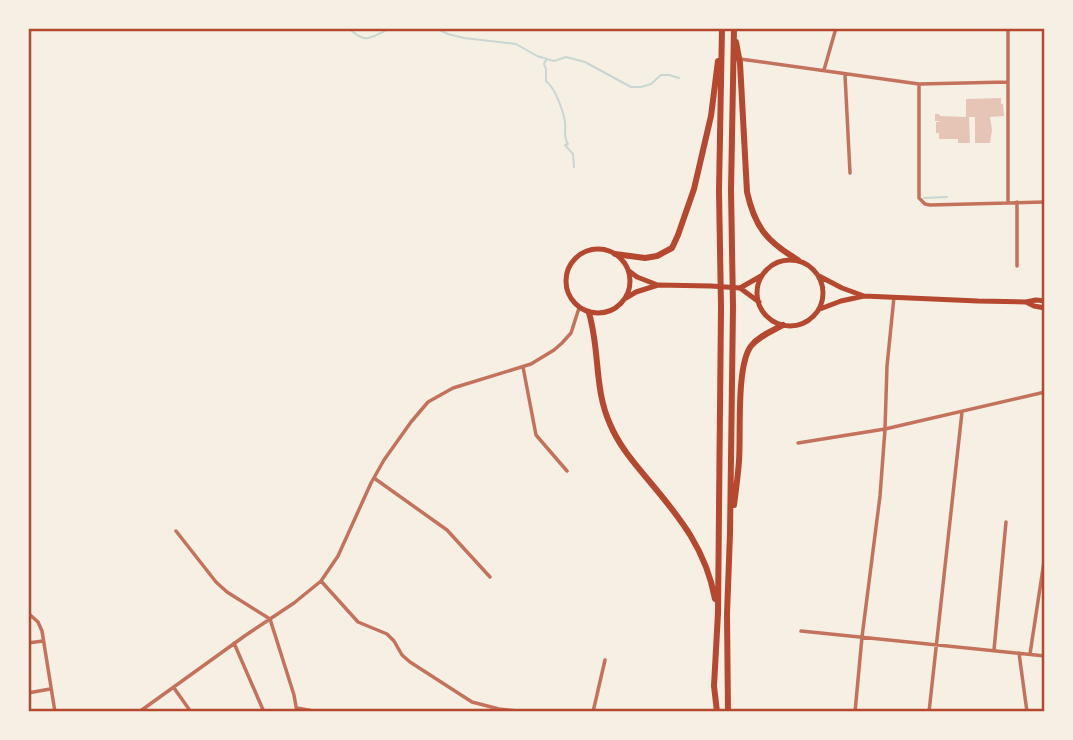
<svg xmlns="http://www.w3.org/2000/svg" width="1073" height="740" viewBox="0 0 1073 740" font-family="'Golos Text',sans-serif">
<rect width="100%" height="100%" fill="#f6efe4"/>
<g fill="none" stroke-linecap="round" stroke-linejoin="round">
<path stroke="#c9d6d2" stroke-width="2" d="M 349,28 C 367,47 372,35 392,28
M 435,28 L 448,34 L 464,38 L 516,44 L 537,56 L 554,61 L 566,57 L 585,62 L 631,87 L 641,87 L 651,84 L 661,75 L 669,75 L 679,78
M 546,60 L 544,64 L 546,69 L 546,81 C 555,88 563,110 565,122 C 566,131 563,136 568,144 L 565,145 L 573,154 L 574,167
M 924,198 L 947,197"/>
</g>
<path fill="#e6c5b7" d="M 1001,98 L 1001,104 L 1003,104 L 1004,116 L 990,117 L 992,130 L 990,143 L 975,143 L 975,117 L 969,117 L 970,143 L 958,143 L 958,139 L 939,139 L 939,133 L 936,133 L 936,122 L 939,122 L 939,121 L 935,121 L 935,114 L 939,114 L 940,116 L 966,117 L 966,99 Z"/>
<g fill="none" stroke-linecap="round" stroke-linejoin="round">
<path stroke="#c5725c" stroke-width="3.5" d="M 1008,28 L 1008,202
M 740,59 L 919,84 L 919,198 L 925,204 L 930,205 L 1045,202
M 824,70 L 836,28
M 845,75 L 850,173
M 919,84 L 1008,82
M 1017,202 L 1017,266
M 523,367 L 536,435 L 567,471
M 798,443 L 885,429 L 1045,392
M 374,478 L 447,530 L 490,577
M 176,531 L 216,582 L 227,592 L 270,619 L 294,695 L 297,712
M 321,581 L 358,622 L 387,634 L 394,641 L 402,655 L 410,662 L 472,702 L 499,709 L 528,712
M 28,613 L 38,622 L 42,631 L 55,712
M 801,631 L 1045,656
M 28,643 L 43,641
M 234,643 L 264,712
M 994,650 L 1006,522
M 1019,653 L 1027,712
M 1030,654 L 1045,555
M 174,688 L 191,712
M 28,693 L 50,689
M 297,708 L 319,712
M 139,712 L 246,635 L 294,603 L 321,581 L 338,556 L 371,483 L 384,460 L 411,422 L 428,402 L 453,388 L 531,364 L 554,350 L 562,343 L 571,333 L 579,308
M 593,712 L 605,660
M 855,712 L 862,637 L 880,496 L 885,429 L 887,366 L 894,297
M 929,712 L 962,412"/>
<path stroke="#b5482f" stroke-width="5" d="M566 281a32 32 0 1 1 64 0a32 32 0 1 1-64 0Z
M757 293a33 33 0 1 1 66 0a33 33 0 1 1-66 0Z
M 629,271 L 637,277 L 655,284
M 819,276 L 842,288 L 864,296
M 740,288 L 761,276
M 626,298 L 636,292 L 658,285 L 711,286 L 740,288 L 759,302
M 1026,302 L 1034,306 L 1045,308
M 820,309 L 841,301 L 864,296 L 978,301 L 1026,302 L 1036,300 L 1045,301"/>
<path stroke="#b5482f" stroke-width="6" d="M 736,42 L 740,63 L 747,192 C 755,227 766,241 798,260
M 615,254 L 645,258 L 657,256 L 672,248 L 678,235 L 694,189 L 711,116 L 718,61
M 589,313 C 600,350 594,389 610,424 C 619,446 635,464 650,482 C 681,519 706,550 715,599
M 734,505 C 736,490 738,475 739,461 C 741,434 736,366 751,346 C 759,336 772,331 783,325
M 717,712 L 714,686 L 718,613 L 721,307 L 719,190 L 722,28
M 728,712 L 727,614 L 730,534 L 733,306 L 731,190 L 734,28"/>
</g>
<rect width="1073" height="740" fill="none" stroke="#f6efe4" stroke-width="60"/>
<rect x="30" y="30" width="1013" height="680" fill="none" stroke="#b5482f" stroke-width="2.5"/>
</svg>
